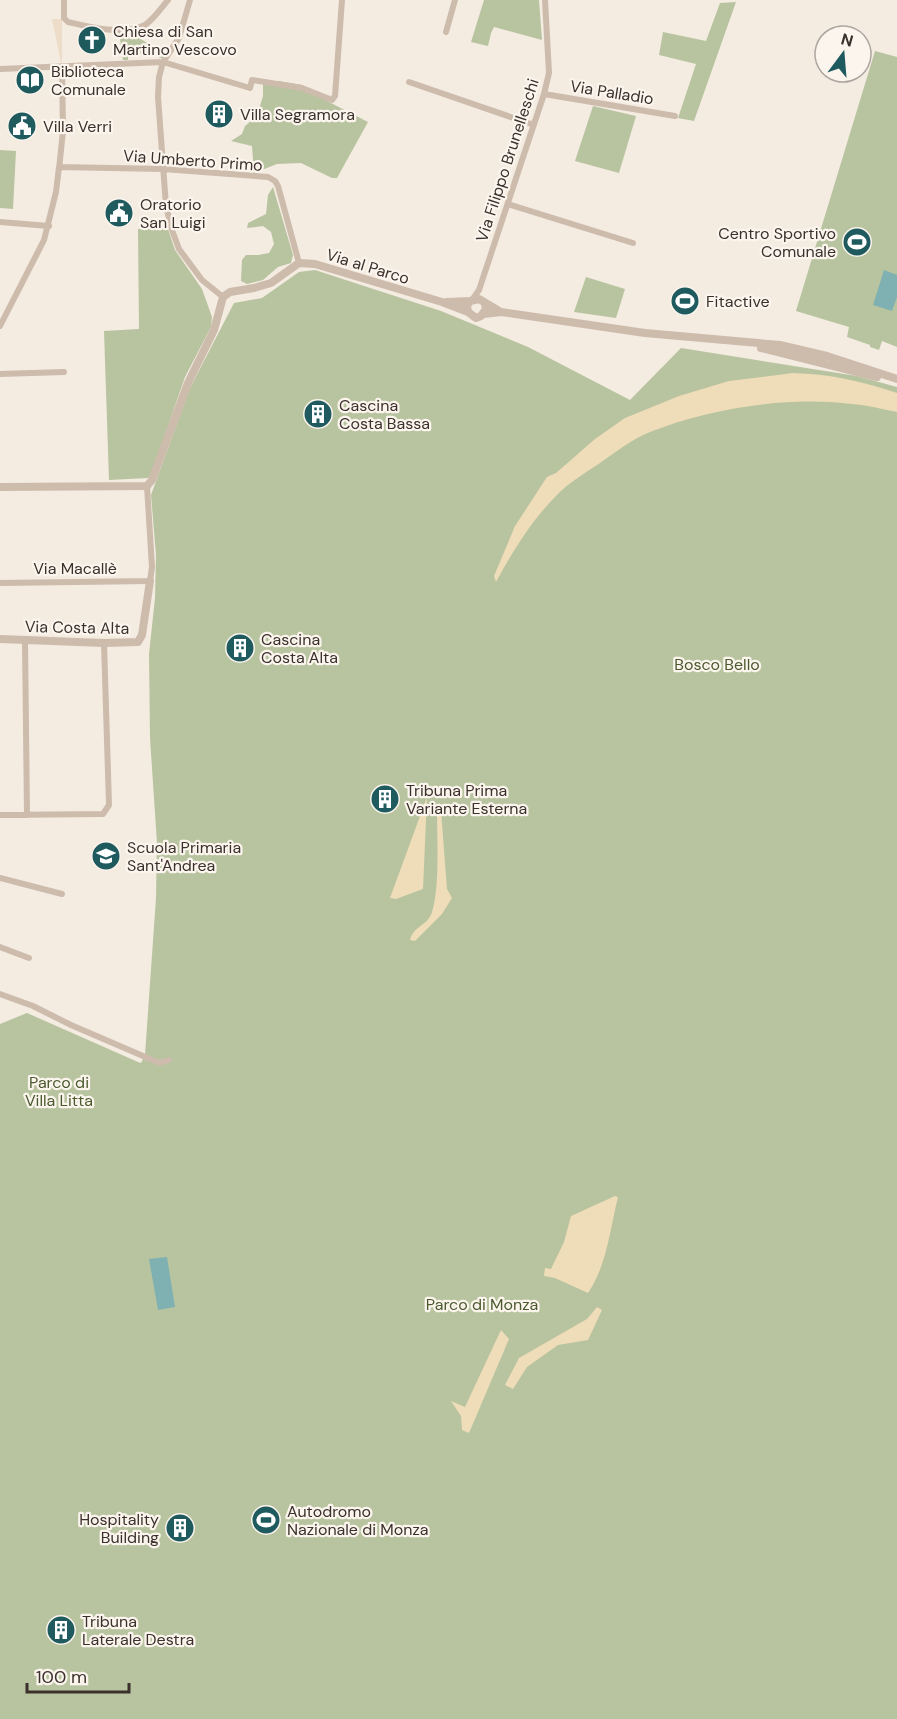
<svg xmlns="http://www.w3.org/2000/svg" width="897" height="1719" viewBox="0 0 897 1719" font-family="'DM Sans',sans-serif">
<rect width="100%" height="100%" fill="#f4ebe1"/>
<path fill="#b8c4a0" d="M 484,0 L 539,0 L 542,40 L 494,27 L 491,33 L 488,46 L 471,42 Z
M 736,2 L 694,121 L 678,118 L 696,64 L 659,55 L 663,32 L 706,41 L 720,3 Z
M 145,27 L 139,38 L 167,55 L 165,58 L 159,58 L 158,53 L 128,54 L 128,60 L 123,60 L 119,31 Z
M 875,51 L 897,57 L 897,347 L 882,341 L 879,350 L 870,347 L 870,345 L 847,337 L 849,327 L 796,311 Z
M 279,81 L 302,85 L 325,100 L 368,122 L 337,178 L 332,178 L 301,163 L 277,164 L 254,173 L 252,146 L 231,141 L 242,134 L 245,126 L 257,116 L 263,96 L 263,82 Z
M 593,106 L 636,116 L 619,173 L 575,161 Z
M 0,150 L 16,151 L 13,209 L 0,208 Z
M 273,187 L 293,255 L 291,263 L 278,267 L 263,280 L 247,284 L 241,281 L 242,260 L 246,255 L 258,255 L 269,253 L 274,244 L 271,232 L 263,226 L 247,228 L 248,223 L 266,214 L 268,195 Z
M 167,226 L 175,250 L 202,289 L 212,317 L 211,327 L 185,377 L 151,475 L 148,478 L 109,480 L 104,331 L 139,329 L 138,229 Z
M 315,270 L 441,311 L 528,347 L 630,400 L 681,348 L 857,376 L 897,387 L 897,1719 L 0,1719 L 0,1024 L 27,1013 L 138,1062 L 141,1063 L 145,1055 L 156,898 L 157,843 L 150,738 L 149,654 L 155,598 L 156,555 L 151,495 L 190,388 L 234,303 L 262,298 L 299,272 Z
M 586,277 L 625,289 L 616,318 L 574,312 Z"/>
<path fill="#efdcb8" d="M 793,373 C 829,374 862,381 897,393 L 897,412 C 882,409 867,405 852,404 C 788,396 710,408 650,432 C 632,439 616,452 600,463 C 585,473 568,483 556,496 C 531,521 513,551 496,582 L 494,576 L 515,526 L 547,477 L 556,473 L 595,439 L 625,418 L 679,396 L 729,381 Z
M 427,797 L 423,889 L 396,899 L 390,898 Z
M 437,808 L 441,811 L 447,889 L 452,898 L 442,914 L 415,941 L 410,940 C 414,925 428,926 432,912 C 440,886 437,837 437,808 Z
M 615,1196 L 618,1197 C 610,1229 607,1265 588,1293 L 555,1278 L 544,1276 L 545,1268 L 551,1269 L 564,1242 L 571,1216 Z
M 597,1307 L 602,1310 L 588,1340 L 558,1345 L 527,1367 L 513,1389 L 505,1385 L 519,1358 L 587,1319 Z
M 501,1330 L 509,1339 L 469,1433 L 462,1430 L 461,1416 L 451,1401 L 465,1407 Z"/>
<path fill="#ecdcc8" d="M 52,19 L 62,19 L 62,67 Z"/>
<path fill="#7fb0b2" d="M 884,270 L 897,275 L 897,297 L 892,311 L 873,305 Z
M 167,1257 L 175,1307 L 158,1310 L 149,1259 Z"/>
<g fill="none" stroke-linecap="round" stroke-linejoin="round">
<path stroke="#cdbbac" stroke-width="6" d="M 64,0 L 64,18 L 68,22 C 89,27 125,36 145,25 C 154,19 161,8 168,0
M 190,0 L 179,38 L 163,62 L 159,77 L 158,97 L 166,206 L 172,230 L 179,249 L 202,280 L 223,297
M 446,32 L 455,0
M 0,69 L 163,62 L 250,88 L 252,80 L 302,88 L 332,100 L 335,96 L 342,0
M 409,82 L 534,125
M 544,94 L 675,116
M 59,169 L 63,131 L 62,67
M 508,204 L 633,243
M 0,222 L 49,226
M 472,300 L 479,290 L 544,94 L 549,73 L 545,0
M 0,326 L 44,240 L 56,192 L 59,167 L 163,169 L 268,177 L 275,181 L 278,186 L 299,263
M 0,374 L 64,372
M 0,583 L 150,581 L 152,567 L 147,486
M 25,640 L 27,815
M 0,815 L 103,814 L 109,805 L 104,643
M 0,878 L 62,894
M 0,947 L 29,958
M 0,994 L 33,1006 L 71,1025 L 157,1062 L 160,1063 L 169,1060"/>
<path stroke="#cdbbac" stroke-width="8" d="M 447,302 L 470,301
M 485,304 L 486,309 L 481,316 L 476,318 L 468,312 L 467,306 L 470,301 L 479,299 L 499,311
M 484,314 L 501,312 L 645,333 L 780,345 L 827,356 L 897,379
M 761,348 L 877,377
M 0,487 L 147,486 L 152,480 L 188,383 L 214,330 L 223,297 L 230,292 L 254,288 L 271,283 L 299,263 L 315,264 L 442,302 L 468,312
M 0,639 L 104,643 L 138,642 L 142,635 L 150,581"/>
</g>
<defs>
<g id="church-disc" transform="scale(1.5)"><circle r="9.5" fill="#1f5a5e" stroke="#fbf5ee"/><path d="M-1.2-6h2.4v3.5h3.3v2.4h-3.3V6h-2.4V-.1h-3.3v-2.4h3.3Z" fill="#fff"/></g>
<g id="library-disc" transform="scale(1.5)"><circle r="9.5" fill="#1f5a5e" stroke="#fbf5ee"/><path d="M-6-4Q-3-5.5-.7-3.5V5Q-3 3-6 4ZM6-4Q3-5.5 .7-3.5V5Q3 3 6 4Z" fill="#fff"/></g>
<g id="building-disc" transform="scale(1.5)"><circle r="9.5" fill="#1f5a5e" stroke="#fbf5ee"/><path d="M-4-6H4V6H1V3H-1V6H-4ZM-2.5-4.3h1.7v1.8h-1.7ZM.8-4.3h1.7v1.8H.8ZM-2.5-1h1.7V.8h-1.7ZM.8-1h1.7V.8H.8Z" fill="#fff"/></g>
<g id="civic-disc" transform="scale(1.5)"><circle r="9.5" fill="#1f5a5e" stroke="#fbf5ee"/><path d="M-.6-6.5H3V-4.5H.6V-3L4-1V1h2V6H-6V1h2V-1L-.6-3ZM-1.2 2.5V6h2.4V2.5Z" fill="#fff"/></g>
<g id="stadium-disc" transform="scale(1.5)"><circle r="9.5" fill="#1f5a5e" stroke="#fbf5ee"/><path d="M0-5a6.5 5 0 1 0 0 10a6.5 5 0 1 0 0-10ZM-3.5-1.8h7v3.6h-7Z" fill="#fff"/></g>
<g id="school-disc" transform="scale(1.5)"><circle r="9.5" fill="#1f5a5e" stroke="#fbf5ee"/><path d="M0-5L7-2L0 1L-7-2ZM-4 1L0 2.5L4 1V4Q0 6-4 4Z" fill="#fff"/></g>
</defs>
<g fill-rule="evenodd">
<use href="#church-disc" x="92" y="40"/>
<use href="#library-disc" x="30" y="80"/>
<use href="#building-disc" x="219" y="114"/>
<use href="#civic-disc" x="22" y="126"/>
<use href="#civic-disc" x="119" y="213"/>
<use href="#stadium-disc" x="857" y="242"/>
<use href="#stadium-disc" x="685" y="301"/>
<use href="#building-disc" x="318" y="414"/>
<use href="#building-disc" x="240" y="648"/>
<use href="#building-disc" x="385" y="799"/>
<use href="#school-disc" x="106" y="856"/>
<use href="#stadium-disc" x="266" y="1520"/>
<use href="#building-disc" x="180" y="1528"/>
<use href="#building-disc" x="61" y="1630"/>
</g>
<g text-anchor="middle" stroke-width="4.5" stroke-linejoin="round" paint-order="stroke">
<g font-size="16" fill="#3b302b" stroke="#fbf5ee" text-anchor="start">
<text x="113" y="37">Chiesa di San<tspan x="113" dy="18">Martino Vescovo</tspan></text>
<text x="51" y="77">Biblioteca<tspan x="51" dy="18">Comunale</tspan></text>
<text x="240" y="120">Villa Segramora</text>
<text x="43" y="132">Villa Verri</text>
<text x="140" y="210">Oratorio<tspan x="140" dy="18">San Luigi</tspan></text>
<text x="836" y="239" text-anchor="end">Centro Sportivo<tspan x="836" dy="18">Comunale</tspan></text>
<text x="706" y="307">Fitactive</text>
<text x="339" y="411">Cascina<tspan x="339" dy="18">Costa Bassa</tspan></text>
<text x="261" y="645">Cascina<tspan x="261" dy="18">Costa Alta</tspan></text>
<text x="406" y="796">Tribuna Prima<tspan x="406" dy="18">Variante Esterna</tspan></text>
<text x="127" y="853">Scuola Primaria<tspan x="127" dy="18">Sant'Andrea</tspan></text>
<text x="287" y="1517">Autodromo<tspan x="287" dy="18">Nazionale di Monza</tspan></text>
<text x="159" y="1525" text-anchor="end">Hospitality<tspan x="159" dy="18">Building</tspan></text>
<text x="82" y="1627">Tribuna<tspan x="82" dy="18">Laterale Destra</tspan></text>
</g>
<g font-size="16" fill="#3b302b" stroke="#fbf5ee">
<text transform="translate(612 92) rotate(9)" y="6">Via Palladio</text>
<text transform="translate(193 160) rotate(4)" y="6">Via Umberto Primo</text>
<text transform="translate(507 160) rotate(-72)" y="6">Via Filippo Brunelleschi</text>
<text transform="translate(368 266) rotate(17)" y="6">Via al Parco</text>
<text x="75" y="574">Via Macallè</text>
<text transform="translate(77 627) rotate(1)" y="6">Via Costa Alta</text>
</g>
<g font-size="16" fill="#4a5a2e" stroke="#fbf5ee">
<text x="717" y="670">Bosco Bello</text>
<text x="59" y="1088">Parco di<tspan x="59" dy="18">Villa Litta</tspan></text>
<text x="482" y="1310">Parco di Monza</text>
</g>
</g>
<g transform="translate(843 54) rotate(16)"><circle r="28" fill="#fbf5ee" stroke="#aea6a0" stroke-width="1.5"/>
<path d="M0-4.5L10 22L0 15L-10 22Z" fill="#1f5a5e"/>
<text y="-9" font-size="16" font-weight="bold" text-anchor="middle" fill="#3b302b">N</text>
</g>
<path d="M27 1683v9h102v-9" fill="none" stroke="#3b302b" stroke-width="3"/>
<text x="36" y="1683" font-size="18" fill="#3b302b" stroke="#fbf5ee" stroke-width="4.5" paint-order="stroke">100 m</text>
</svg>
